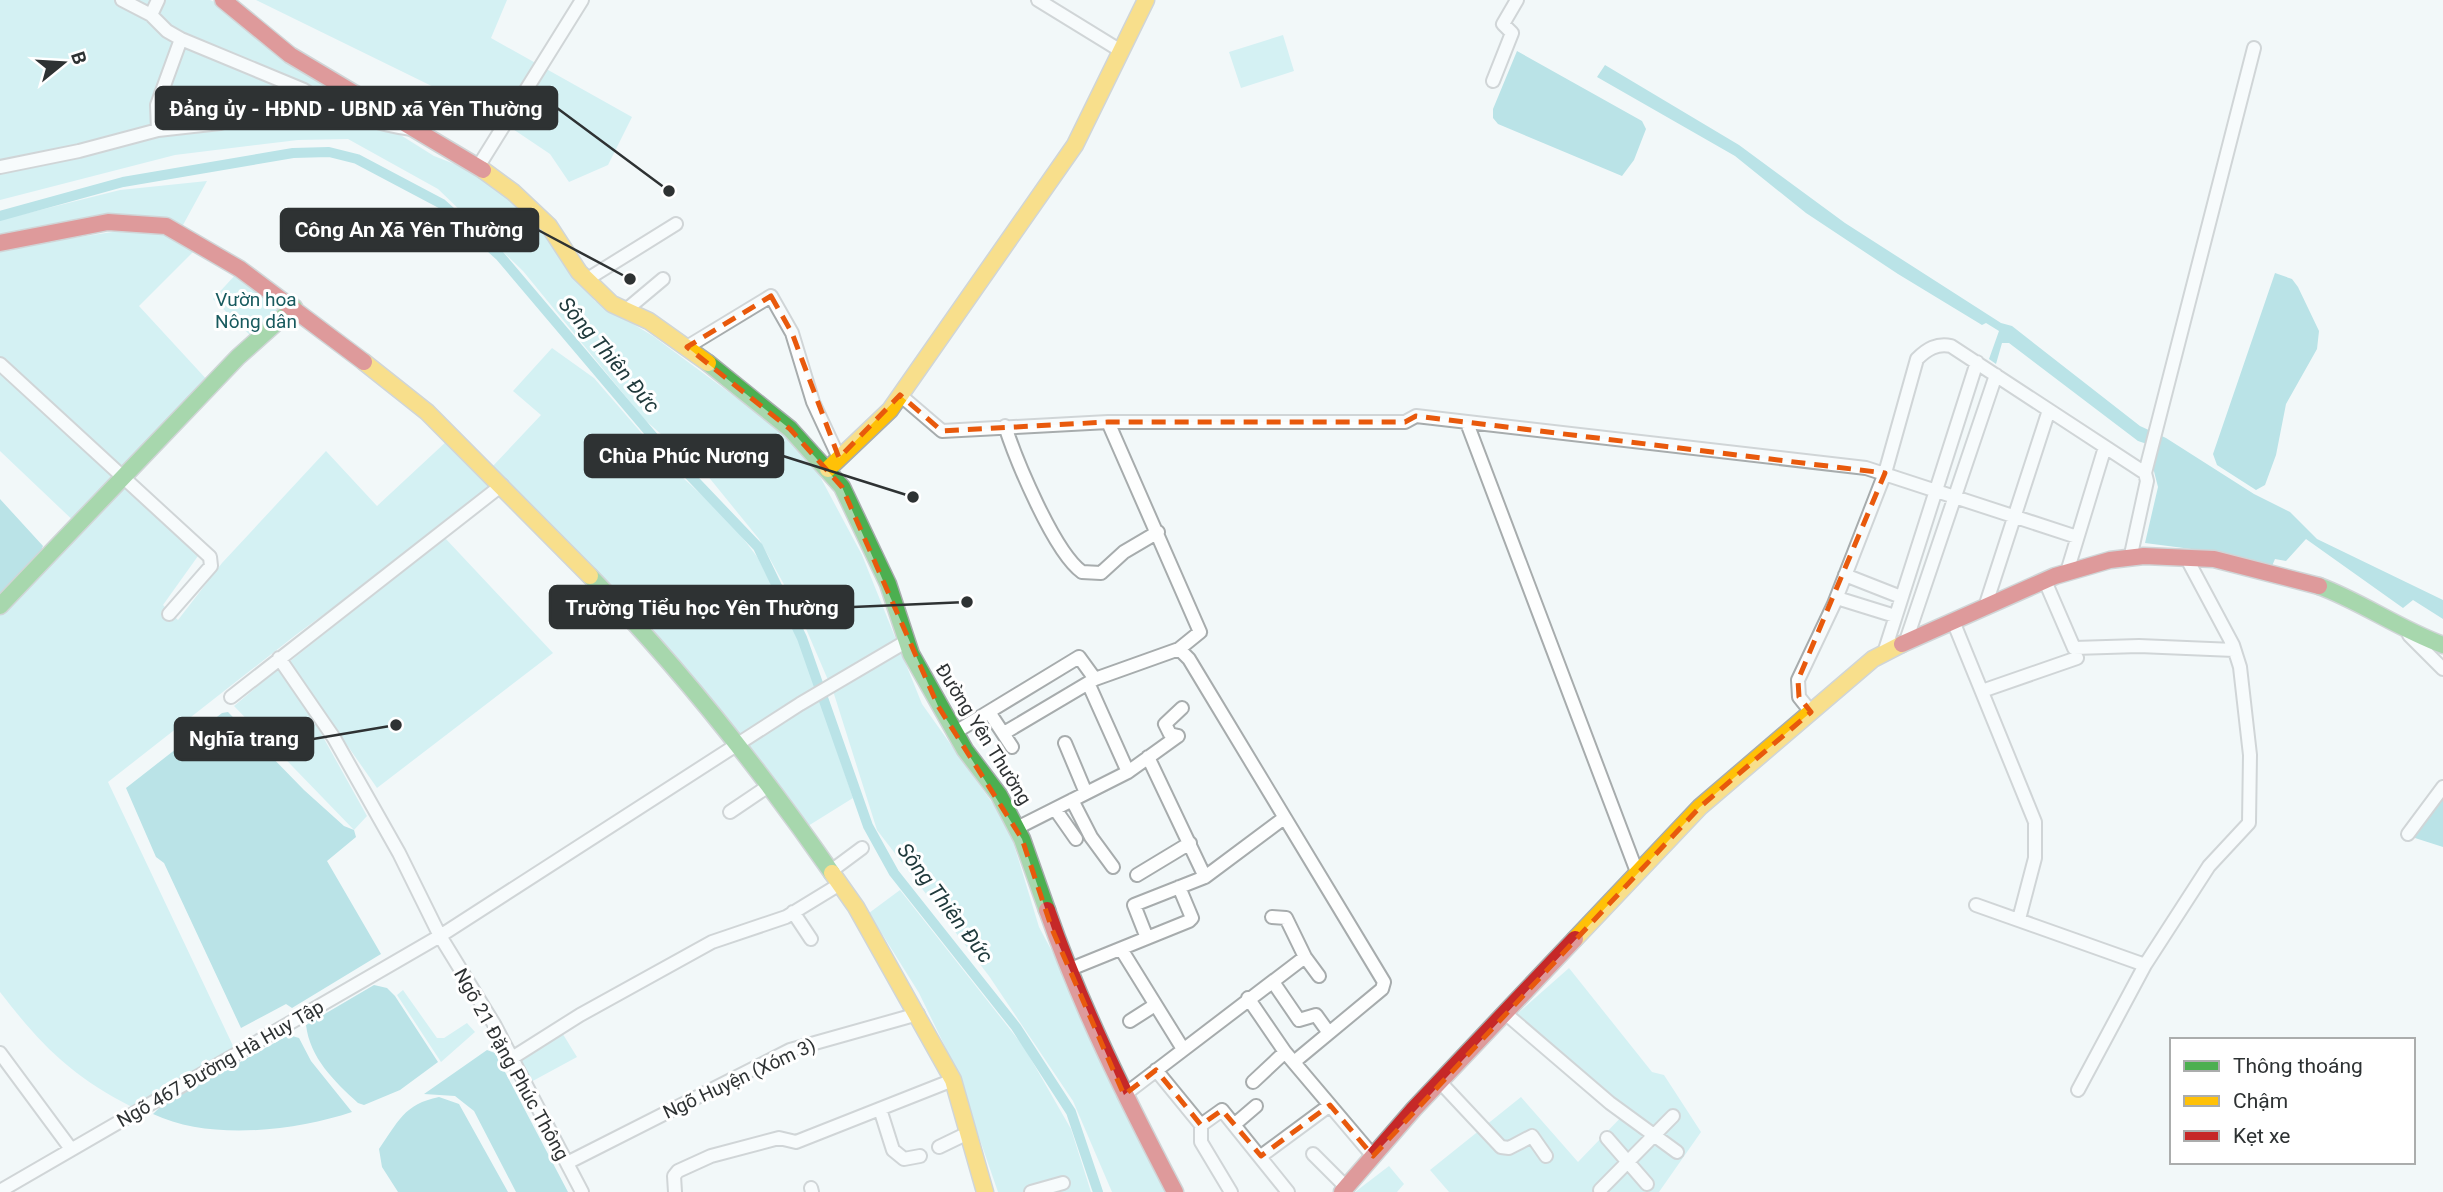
<svg xmlns="http://www.w3.org/2000/svg" width="2443" height="1192" viewBox="0 0 2443 1192" font-family="Roboto,sans-serif">
<rect width="100%" height="100%" fill="#f2f8f9"/>
<path fill="#b0e8ec" d="M 0,0 L 210,0 L 217,3 L 332,92 L 434,156 L 475,172 L 530,215 L 595,301 L 653,336 L 777,428 L 816,469 L 862,555 L 922,704 L 1008,825 L 1039,927 L 1084,1011 L 1168,1192 L 1112,1192 L 1073,1101 L 989,976 L 877,830 L 834,694 L 798,610 L 759,539 L 707,475 L 644,419 L 523,271 L 438,189 L 348,139 L 298,140 L 175,155 L 0,200 Z
M 256,0 L 507,0 L 491,38 L 632,117 L 608,165 L 569,182 L 550,154 L 495,117 Z
M 1283,35 L 1294,71 L 1241,88 L 1229,52 Z
M 207,181 L 183,225 C 123,204 60,224 0,235 L 0,220 L 120,190 Z
M 119,231 L 167,234 L 194,251 L 139,306 L 209,382 L 122,470 L 50,418 L 198,556 L 163,605 L 178,620 L 222,563 L 326,451 L 377,506 L 448,440 L 493,485 L 416,547 L 297,634 L 108,782 L 235,1050 L 132,1107 C 71,1076 41,1045 0,992 L 0,611 L 81,528 L 0,451 L 0,249 Z
M 238,272 L 291,308 L 254,339 L 213,299 Z
M 552,348 L 594,378 L 670,466 L 729,520 L 758,558 L 799,640 L 853,798 L 808,826 L 492,467 L 541,415 L 513,391 Z
M 445,538 L 553,653 L 377,788 L 289,662 Z
M 283,665 L 367,816 L 354,830 L 234,706 Z
M 900,890 L 1024,1047 L 1071,1129 L 1091,1192 L 998,1192 L 954,1065 L 919,993 L 869,913 Z
M 1569,968 L 1652,1072 L 1664,1075 L 1701,1132 L 1659,1192 L 1449,1192 L 1430,1170 L 1521,1097 L 1578,1162 L 1627,1111 L 1517,1014 Z
M 403,990 L 437,1038 L 444,1038 L 467,1023 L 475,1032 L 441,1062 L 397,995 Z
M 561,1031 L 577,1057 L 529,1083 L 515,1059 Z
M 1389,1166 L 1404,1184 L 1397,1192 L 1355,1192 Z"/>
<path fill="#75cad0" d="M 1517,51 L 1642,121 L 1646,129 L 1634,160 L 1622,176 L 1498,124 L 1493,118 L 1493,109 Z
M 1605,65 L 1739,145 L 1845,223 L 2001,323 L 2012,326 L 2140,426 L 2166,438 L 2254,494 L 2290,512 L 2317,539 L 2443,600 L 2443,619 L 2413,600 L 2403,608 L 2306,539 L 2286,561 L 2275,559 L 2272,566 L 2199,550 L 2145,543 L 2158,487 L 2147,444 L 2138,441 L 2009,343 L 2002,343 L 1996,364 L 1989,359 L 1999,331 L 1986,323 L 1982,325 L 1898,274 L 1806,213 L 1735,156 L 1597,77 Z
M 2275,273 L 2292,279 L 2298,287 L 2319,331 L 2317,349 L 2286,404 L 2276,455 L 2265,485 L 2256,490 L 2217,465 L 2213,454 Z
M 0,499 L 43,546 L 38,558 L 0,597 Z
M 228,712 L 304,790 L 344,826 L 354,830 L 356,837 L 327,861 L 381,954 L 292,1008 L 286,1004 L 241,1028 L 164,863 L 156,857 L 126,788 L 222,713 Z
M 2443,793 L 2443,847 L 2415,838 L 2415,833 Z
M 374,985 L 387,988 L 395,996 L 438,1062 L 400,1090 L 364,1105 L 358,1103 C 334,1081 310,1058 306,1025 Z
M 289,1035 L 299,1038 L 311,1061 L 352,1112 C 294,1131 210,1141 153,1114 L 162,1105 Z
M 487,1050 L 495,1053 L 568,1192 L 516,1192 L 474,1111 L 455,1096 L 424,1094 Z
M 439,1097 L 459,1104 L 508,1192 L 398,1192 L 382,1167 L 379,1149 C 398,1122 404,1104 439,1097 Z"/>
<g fill="none" stroke-linecap="round" stroke-linejoin="round">
<path stroke="#75cad0" stroke-width="10" d="M 0,216 L 123,182 L 293,153 L 329,152 L 357,159 L 442,204 L 500,256 L 655,439 L 758,547 L 802,638 L 868,826 L 894,873 L 1016,1027 L 1071,1112 L 1098,1192"/>
<g stroke="#a7acad" stroke-width="16">
<path id="street" d="M 122,0 L 151,15
M 158,0 L 151,15 L 167,31 L 181,39 L 304,90 C 330,109 379,125 412,129
M 1038,0 L 1121,51
M 1493,81 L 1512,33 L 1503,24 L 1517,0
M 158,130 L 157,105 L 181,39
M 0,167 L 79,151 L 158,130 L 220,123 L 257,113 L 327,116 L 337,108
M 478,167 L 582,0
M 586,280 L 676,224
M 626,310 L 663,279
M 687,347 L 771,296 L 792,333 L 813,402 L 839,458
M 0,364 L 210,557 L 211,566 L 169,614
M 900,395 L 942,431 L 1108,422 L 1405,422 L 1416,416 L 1866,468 L 2077,537
M 1467,423 L 1637,872
M 1005,426 C 1016,460 1054,552 1082,572 L 1101,573 L 1124,552 L 1158,532
M 2130,559 L 2147,481 L 2145,473 L 2254,48
M 2067,572 L 2105,447
M 1845,575 L 1901,597
M 2045,581 L 2074,648 L 2139,646 L 2234,650
M 1837,598 L 1895,616
M 1985,607 L 2049,410
M 1953,621 L 2035,822 L 2035,858 L 2019,919
M 2409,635 L 2443,669
M 1906,641 L 1996,375
M 1179,649 L 1189,659 L 1384,982 L 1382,989 L 1294,1062
M 1884,653 L 1977,362
M 279,658 L 334,738 L 399,853 L 440,936 L 494,1024 L 582,1192
M 1089,685 L 1128,772
M 1982,691 L 2077,658
M 231,697 L 502,485
M 989,712 L 1012,747
M 1811,712 L 1799,697 L 1798,680 L 1834,604 L 1885,473 L 1917,359 C 1927,349 1937,343 1951,346 L 2145,473
M 954,733 L 1079,657 L 1095,679
M 1004,733 L 1095,679 L 1179,649 L 1200,632 L 1108,422
M 1178,736 L 1170,734 L 1165,724 L 1182,708
M 1065,743 L 1086,793
M 1148,757 L 1205,877
M 1072,800 L 1091,837 L 1113,867
M 1055,809 L 1076,839
M 730,812 L 770,785
M 1017,828 L 1128,772 L 1178,736
M 2408,834 L 2443,787
M 831,871 L 862,848
M 1137,875 L 1190,843
M 1976,905 L 2145,965
M 793,912 L 811,939
M 1272,917 L 1286,918 L 1305,957 L 1319,976
M 1147,938 L 1134,905 L 1205,877 L 1284,818
M 1121,949 L 1183,1049
M 1068,970 L 1189,921 L 1192,918 L 1179,887
M 1273,982 L 1299,1020 L 1316,1015 L 1329,1033
M 1248,998 L 1285,1052 L 1373,1156
M 1505,1013 L 1610,1103 L 1677,1152
M 1130,1021 L 1155,1005
M 0,1053 L 71,1149
M 512,1058 L 580,1015 L 712,942 L 786,917 L 840,884
M 1156,1070 L 1201,1125 L 1201,1142 L 1231,1192
M 1253,1082 L 1285,1052
M 1440,1082 L 1501,1147 L 1509,1148 L 1532,1136 L 1546,1156
M 2078,1090 L 2145,965 L 2209,866 L 2249,823 L 2250,755 L 2240,667 L 2233,645 L 2186,557
M 1124,1095 L 1305,957
M 880,1109 L 893,1150 L 904,1159 L 920,1156
M 1235,1124 L 1256,1106
M 1201,1125 L 1222,1110 L 1288,1192
M 1607,1138 L 1647,1184
M 939,1147 L 968,1133
M 1313,1154 L 1346,1187
M 1261,1156 L 1330,1105
M 567,1163 L 790,1050 L 918,1014
M 811,1188 L 812,1192
M 1600,1190 L 1673,1116
M 0,1191 L 440,936 L 800,704 L 907,641
M 675,1192 L 674,1176 L 678,1171 L 711,1156 L 779,1138 L 796,1142 L 953,1080
M 1031,1192 L 1063,1183"/>
</g>
<g stroke="#a7acad" stroke-width="19">
<path id="fast" d="M 708,363 L 790,429 L 842,487 L 888,584 L 911,654 L 965,750 L 999,795 L 1022,839 L 1047,910
M 590,576 C 680,668 759,768 832,873
M 2319,586 C 2362,602 2399,629 2443,645
M 0,606 L 238,357 L 294,307"/>
</g>
<g stroke="#a7acad" stroke-width="19">
<path id="slow" d="M 483,170 L 513,192 L 549,226 L 579,272 L 612,304 L 649,321 L 708,363
M 364,362 L 427,412 L 590,576
M 828,469 L 890,410 L 1075,145 L 1146,0
M 832,873 L 856,907 L 953,1080 L 985,1192
M 1575,939 L 1700,807 L 1873,659 L 1902,644"/>
</g>
<g stroke="#a7acad" stroke-width="19">
<path id="jam" d="M 223,0 L 290,55 L 483,170
M 0,243 L 108,222 L 166,226 L 240,269 L 364,362
M 1902,644 L 2055,576 L 2110,560 L 2144,556 L 2214,559 L 2319,586
M 1047,910 C 1081,1008 1127,1100 1175,1192
M 1342,1192 L 1414,1109 L 1575,939"/>
</g>
<use href="#street" stroke="#fdfefe" stroke-width="12"/>
<use href="#fast" stroke="#4caf50" stroke-width="16"/>
<use href="#slow" stroke="#ffc107" stroke-width="16"/>
<use href="#jam" stroke="#c62828" stroke-width="16"/>
</g>
<path d="M0 0H2443V1192H0ZM 771,296 L 792,333 L 839,458 L 900,395 L 942,431 L 1108,422 L 1405,422 L 1416,416 L 1885,473 L 1798,680 L 1799,697 L 1811,712 L 1700,807 L 1373,1156 L 1330,1105 L 1261,1156 L 1222,1110 L 1201,1125 L 1156,1070 L 1124,1095 L 1052,929 L 1022,839 L 938,706 L 842,487 L 790,429 L 687,347 Z" fill="#f2f8f9" fill-opacity=".55" fill-rule="evenodd"/>
<path fill="none" stroke="#e8590c" stroke-width="5" stroke-dasharray="14 9" stroke-linejoin="round" d="M 771,296 L 792,333 L 839,458 L 900,395 L 942,431 L 1108,422 L 1405,422 L 1416,416 L 1885,473 L 1798,680 L 1799,697 L 1811,712 L 1700,807 L 1373,1156 L 1330,1105 L 1261,1156 L 1222,1110 L 1201,1125 L 1156,1070 L 1124,1095 L 1052,929 L 1022,839 L 938,706 L 842,487 L 790,429 L 687,347 Z"/>
<g text-anchor="middle" stroke-width="6" stroke-linejoin="round" paint-order="stroke">
<g font-size="19" fill="#185a5e" stroke="#fff">
<text x="256" y="306">Vườn hoa<tspan x="256" dy="22">Nông dân</tspan></text>
</g>
<g font-size="19" fill="#2e3233" stroke="#fff">
<text transform="translate(984 734) rotate(58)" y="7">Đường Yên Thường</text>
<text transform="translate(220 1063) rotate(-30)" y="7">Ngõ 467 Đường Hà Huy Tập</text>
<text transform="translate(512 1064) rotate(61)" y="7">Ngõ 21 Đặng Phúc Thông</text>
<text transform="translate(739 1078) rotate(-25)" y="7">Ngõ Huyện (Xóm 3)</text>
</g>
<g font-size="21" font-style="italic" fill="#203a3c" stroke="#fff">
<text transform="translate(609 355) rotate(50)" y="7">Sông Thiên Đức</text>
<text transform="translate(945 903) rotate(53)" y="7">Sông Thiên Đức</text>
</g>
</g>
<path fill="none" stroke="#2e3233" stroke-width="2.5" d="M669 191L557 108M630 279L538 230M913 497L783 456M967 602L853 607M396 725L313 739"/>
<g fill="#2e3233" stroke="#fff" stroke-width="2.5">
<circle cx="669" cy="191" r="7"/>
<circle cx="630" cy="279" r="7"/>
<circle cx="913" cy="497" r="7"/>
<circle cx="967" cy="602" r="7"/>
<circle cx="396" cy="725" r="7"/>
</g>
<g fill="#2e3233" stroke="#2e3233" stroke-width="2.5">
<rect x="156" y="87" width="401" height="42" rx="7"/>
<rect x="281" y="209" width="257" height="42" rx="7"/>
<rect x="585" y="435" width="198" height="42" rx="7"/>
<rect x="550" y="586" width="303" height="42" rx="7"/>
<rect x="175" y="718" width="138" height="42" rx="7"/>
</g>
<g font-size="21" text-anchor="middle" font-weight="bold" fill="#fff">
<text x="356" y="116">Đảng ủy - HĐND - UBND xã Yên Thường</text>
<text x="409" y="237">Công An Xã Yên Thường</text>
<text x="684" y="463">Chùa Phúc Nương</text>
<text x="702" y="615">Trường Tiểu học Yên Thường</text>
<text x="244" y="746">Nghĩa trang</text>
</g>
<rect x="2170" y="1038" width="245" height="126" fill="#ffffff" stroke="#abadad" stroke-width="2"/>
<rect x="2184" y="1061" width="35" height="10" fill="#4caf50" stroke="#abadad" stroke-width="2"/>
<text x="2233" y="1073" font-size="21" fill="#2e3233">Thông thoáng</text>
<rect x="2184" y="1096" width="35" height="10" fill="#ffc107" stroke="#abadad" stroke-width="2"/>
<text x="2233" y="1108" font-size="21" fill="#2e3233">Chậm</text>
<rect x="2184" y="1131" width="35" height="10" fill="#c62828" stroke="#abadad" stroke-width="2"/>
<text x="2233" y="1143" font-size="21" fill="#2e3233">Kẹt xe</text>
<g transform="translate(63 63) rotate(72)" stroke="#ffffff" stroke-width="5" paint-order="stroke">
<path d="M0-5L12 26L0 18L-12 26Z" fill="#2e3233"/>
<text y="-10" font-size="19" font-weight="bold" text-anchor="middle" fill="#2e3233">B</text>
</g>
</svg>
